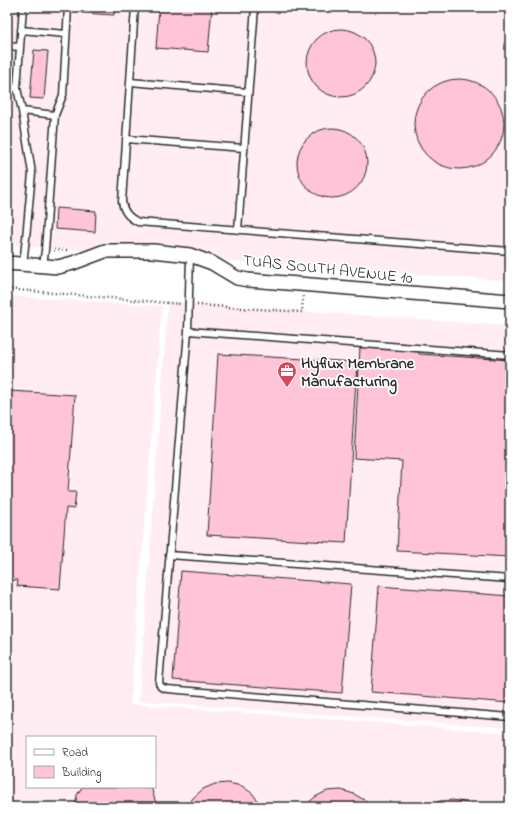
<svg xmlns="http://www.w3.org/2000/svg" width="517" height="814" viewBox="0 0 517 814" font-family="'Indie Flower',sans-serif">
<rect width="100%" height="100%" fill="#fff"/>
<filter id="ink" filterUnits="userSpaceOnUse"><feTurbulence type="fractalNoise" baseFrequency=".025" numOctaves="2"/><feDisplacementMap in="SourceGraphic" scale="8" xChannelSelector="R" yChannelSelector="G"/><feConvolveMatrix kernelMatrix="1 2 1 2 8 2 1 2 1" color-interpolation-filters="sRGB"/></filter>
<g filter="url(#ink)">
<path fill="#ffedf3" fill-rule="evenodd" d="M 7,7 L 510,7 L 510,281 L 7,245 Z
M 7,296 L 162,306 L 130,704 L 510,733 L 510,807 L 7,807 ZM 27,737 L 155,737 L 155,787 L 27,787 Z
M 168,301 L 510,326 L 510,728 L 139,701 Z"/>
<path fill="#ffc4d7" stroke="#2b2b2b" d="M 82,7 L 115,7 L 114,15 L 82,13 Z
M 159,7 L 212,7 L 208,52 L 156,48 Z
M307 63a34 34 0 1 1 68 0a34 34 0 1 1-68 0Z
M 34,50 L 48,51 L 44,99 L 30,98 Z
M414 124a45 45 0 1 1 90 0a45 45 0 1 1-90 0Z
M297 163a35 35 0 1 1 70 0a35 35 0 1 1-70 0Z
M 56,208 L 96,211 L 95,232 L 55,229 Z
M 360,347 L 419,350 L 419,354 L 510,360 L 510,557 L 397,551 L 402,461 L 354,458 Z
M 218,354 L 357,362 L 346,543 L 207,535 Z
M 10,391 L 75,395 L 68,492 L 76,492 L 74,509 L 66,508 L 60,589 L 17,586 L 18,580 L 7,580 L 7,441 Z
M 181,571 L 351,584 L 342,693 L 173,680 Z
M 379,586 L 510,596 L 510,703 L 371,692 Z
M 228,783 L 242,786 L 253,794 L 262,807 L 187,807 L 193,798 L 203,789 L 215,784 Z
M 82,787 L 150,787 L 152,790 L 157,807 L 75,807 L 77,795 Z
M 341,790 L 354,794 L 366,801 L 370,807 L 304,807 L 315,797 L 327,791 Z
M 453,800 L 467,803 L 473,807 L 426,807 L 440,801 Z"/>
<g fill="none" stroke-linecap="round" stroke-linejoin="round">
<g stroke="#2b2b2b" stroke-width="9">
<path id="lane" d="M 135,7 L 122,202 C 124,212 128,217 138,222 L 510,251
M 21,30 L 66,34
M 7,46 L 20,47
M 130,82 L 248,92
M 7,87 L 17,88
M 22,111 L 55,115
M 126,139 L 244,148
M 238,230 L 255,7
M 190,255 L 188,331 L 159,683 L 161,687 L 167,689 L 510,717
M 23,264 L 26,238 L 32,173 L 22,111 L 17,88 L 23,7
M 43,266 L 45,250 L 55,115 L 63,95 L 68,7
M 188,331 L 510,355
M 169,555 L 510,579"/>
</g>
<g stroke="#2b2b2b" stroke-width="16">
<path id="street" d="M 7,263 L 58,267 L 73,263 L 105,251 L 153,251 L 190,255 L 212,263 L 237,278 L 248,280 L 510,301"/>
</g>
<path stroke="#2b2b2b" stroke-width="2.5" stroke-dasharray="1 3" stroke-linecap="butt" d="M 7,247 L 15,248
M 54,250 L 67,250
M 7,289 L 180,304
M 197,305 L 302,312 L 303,296"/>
<use href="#lane" stroke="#fff" stroke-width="6"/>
<use href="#street" stroke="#fff" stroke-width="13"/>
</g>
</g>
<defs>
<g id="office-pin" transform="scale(1)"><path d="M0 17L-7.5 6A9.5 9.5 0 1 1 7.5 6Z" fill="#d1495b" stroke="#fff"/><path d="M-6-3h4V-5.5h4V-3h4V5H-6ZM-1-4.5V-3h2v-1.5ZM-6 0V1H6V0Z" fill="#fff"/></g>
</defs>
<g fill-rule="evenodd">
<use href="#office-pin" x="287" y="371"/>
</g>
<g text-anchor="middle" stroke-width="3.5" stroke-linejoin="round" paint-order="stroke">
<g font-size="16" fill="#2b2b2b" stroke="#fff">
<text transform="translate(328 268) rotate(6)" y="6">TUAS SOUTH AVENUE 10</text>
</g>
<g font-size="16" font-weight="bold" fill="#2b2b2b" stroke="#fff" text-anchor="start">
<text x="301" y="368">Hyflux Membrane<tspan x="301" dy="18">Manufacturing</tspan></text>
</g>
</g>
<rect width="517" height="814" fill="none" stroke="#fff" stroke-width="24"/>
<rect x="12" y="12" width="493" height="790" fill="none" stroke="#2b2b2b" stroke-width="1.5" filter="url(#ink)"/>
<rect x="26" y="736" width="130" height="52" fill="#ffffff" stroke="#aaaaaa"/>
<rect x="34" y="749" width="20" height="6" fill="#ffffff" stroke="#aaaaaa"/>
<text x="62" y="756" font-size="12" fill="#2b2b2b">Road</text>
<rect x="34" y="766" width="20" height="12" fill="#ffc4d7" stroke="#aaaaaa"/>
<text x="62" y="776" font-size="12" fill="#2b2b2b">Building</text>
</svg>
